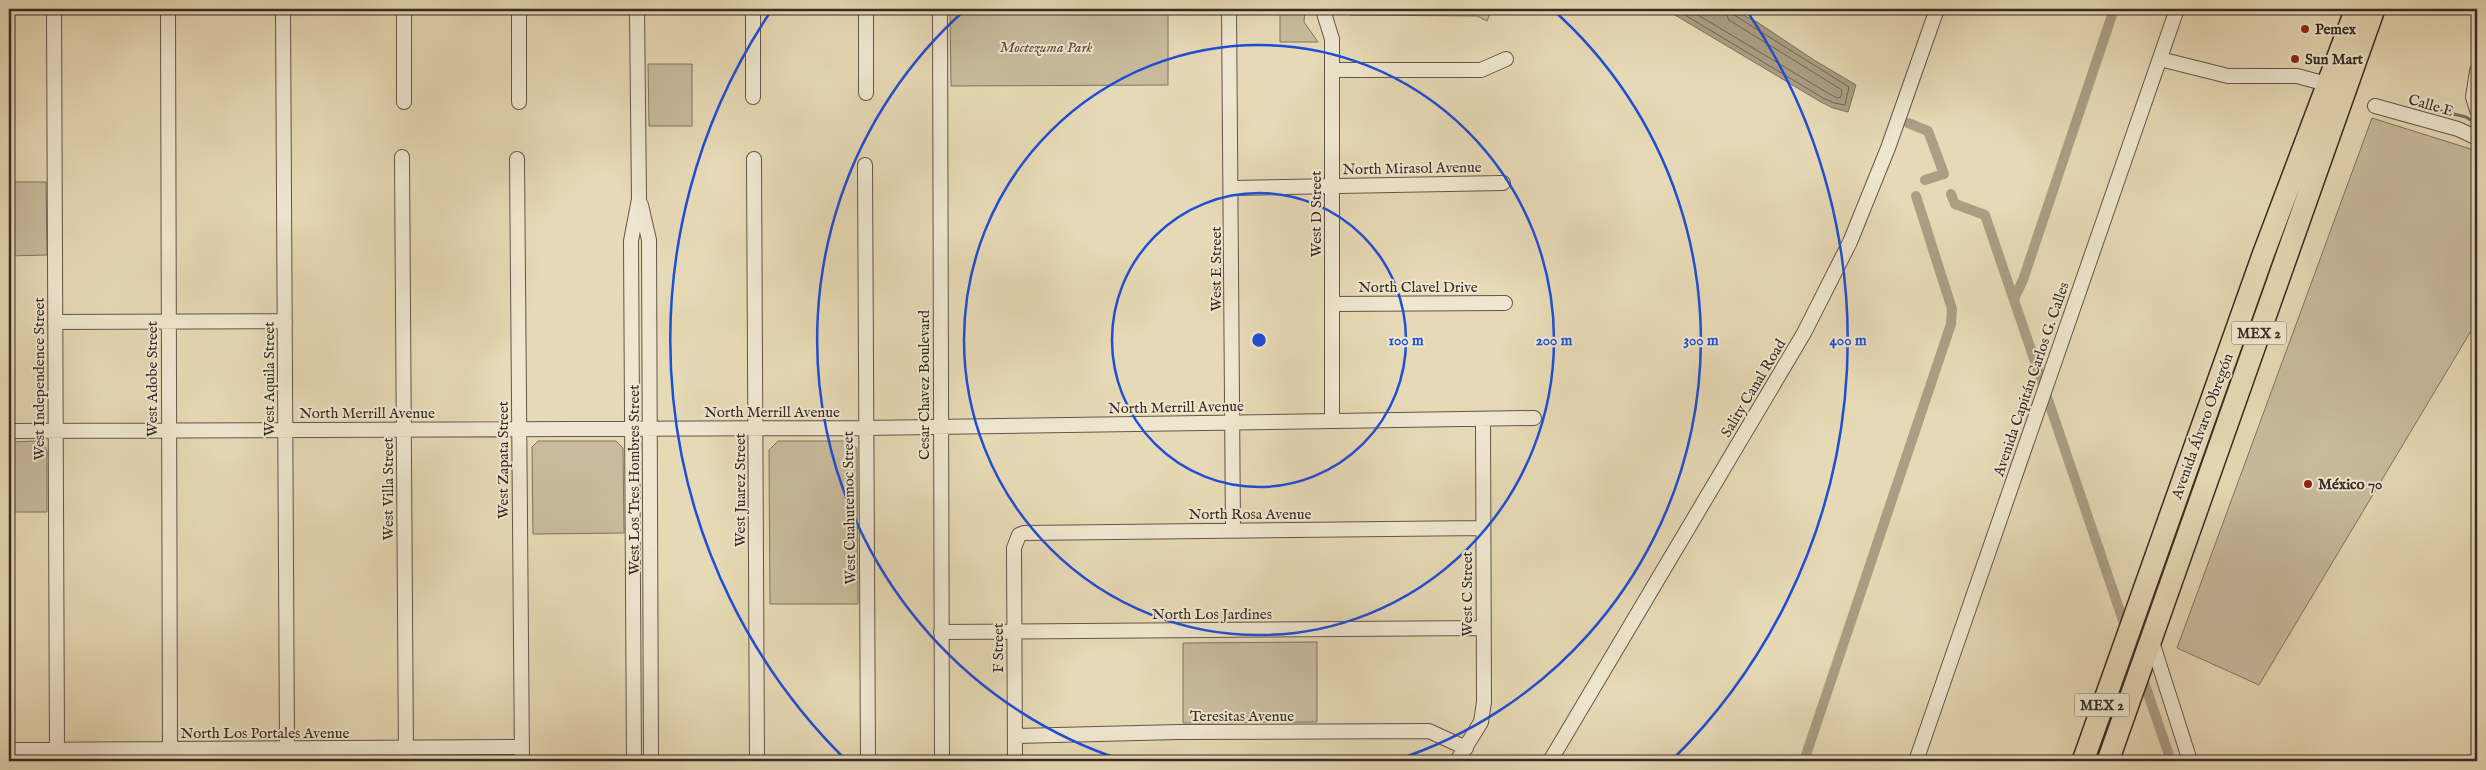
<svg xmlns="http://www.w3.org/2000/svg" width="2486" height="770" viewBox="0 0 2486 770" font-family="'IM FELL English',serif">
<rect width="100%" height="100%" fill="#e6d9b5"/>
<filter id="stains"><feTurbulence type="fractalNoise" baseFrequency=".004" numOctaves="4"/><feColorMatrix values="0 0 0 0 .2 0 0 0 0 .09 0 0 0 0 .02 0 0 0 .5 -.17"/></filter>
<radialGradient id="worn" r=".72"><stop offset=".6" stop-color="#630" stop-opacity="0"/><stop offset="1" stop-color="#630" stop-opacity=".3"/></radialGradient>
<path fill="#c8bb9d" stroke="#807362" d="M 950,9 L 1168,9 L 1168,85 L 951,86 Z
M 1280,9 L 1305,9 L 1304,22 L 1318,42 L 1280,42 Z
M 1344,9 L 1492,9 L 1487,21 L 1477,16 L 1350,15 Z
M 648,64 L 692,64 L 692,126 L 649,126 Z
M 2372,118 L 2477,151 L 2477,321 L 2259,685 L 2177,648 Z
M 46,182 L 47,255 L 9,256 L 9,182 Z
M 38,441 L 44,445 L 47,451 L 47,512 L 9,512 L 9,442 Z
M 538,441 L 616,441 L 623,448 L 624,533 L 533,534 L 532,447 Z
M 778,441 L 851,441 L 857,449 L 858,604 L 770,604 L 769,450 Z
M 1317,642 L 1317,722 L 1183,723 L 1183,643 Z"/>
<path fill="#aa9e84" stroke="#7c705e" d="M 1665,9 L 1732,9 L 1757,22 L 1814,60 L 1856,85 L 1848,112 L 1833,108 L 1821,102 Z"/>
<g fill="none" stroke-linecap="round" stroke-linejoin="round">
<path stroke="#706455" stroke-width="1" d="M 1675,9 L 1823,98 L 1834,103 L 1845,105 L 1849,87 L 1734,15 L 1731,9
M 1688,9 L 1826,92 L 1837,98 L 1841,97 L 1842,90 L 1729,20 L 1724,9"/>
<path stroke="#7c705e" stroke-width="3" d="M 2437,110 L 2466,117 L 2477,124"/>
<path stroke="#aa9e84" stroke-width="10" d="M 1908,123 L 1928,131 L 1944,174 L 1925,180
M 1951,194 L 1955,204 L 1985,215 L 2171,761
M 2014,299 L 2023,280 L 2114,9
M 1804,761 L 1951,324 L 1952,309 L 1916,196"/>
<g stroke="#63564a" stroke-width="16">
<path id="minor" d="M 54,9 L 57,750
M 168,9 L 170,749
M 283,9 L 287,749
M 404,9 L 404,102
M 753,9 L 753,97
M 940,9 L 942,761
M 1229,9 L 1233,530
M 1323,10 L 1332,39 L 1332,420
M 2160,59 L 2228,76 L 2297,76 L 2334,86
M 1333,70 L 1481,70 L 1506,59
M 2477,71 L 2473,97 L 2477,110
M 866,93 L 866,9
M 519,102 L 519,9
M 2375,106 L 2458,129 L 2477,138
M 402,157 L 406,761
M 517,159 L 522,761
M 754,159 L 757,761
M 865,165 L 868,761
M 1232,188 L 1503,183
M 641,205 L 649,240 L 651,761
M 1332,304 L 1505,303
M 55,322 L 285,321
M 9,431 L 864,428 L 1534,418
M 941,632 L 1483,628
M 2152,642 L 2190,761
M 1015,736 L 1179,732 L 1429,731 L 1466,748
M 9,750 L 522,747
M 634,761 L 631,241 L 639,199 L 637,9
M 1015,761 L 1014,548 L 1019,535 L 1024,533 L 1483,528
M 1457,761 L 1481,722 L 1484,702 L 1483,419
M 1550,761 L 1804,333 L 1850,242 L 1888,148 L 1937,9
M 1916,761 L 2177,9"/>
</g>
<g stroke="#372b26" stroke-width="24">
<path id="highway" d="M 2083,761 L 2263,255 L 2356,9
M 2108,761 L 2374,9"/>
</g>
<use href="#minor" stroke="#efe6cf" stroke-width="14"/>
<use href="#highway" stroke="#e6d9b5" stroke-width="21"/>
</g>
<g fill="none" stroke="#1d4ed8" stroke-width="2.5">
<circle cx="1259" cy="340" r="147"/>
<circle cx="1259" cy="340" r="295"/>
<path d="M1122 760A442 442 0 0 1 966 9M1552 9A442 442 0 0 1 1396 760"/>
<path d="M846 760A589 589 0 0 1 771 11M1747 11A589 589 0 0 1 1672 760"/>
</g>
<g fill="#8f2418" stroke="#efe6cf" stroke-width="2">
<circle cx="2305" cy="29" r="5"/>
<circle cx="2295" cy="59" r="5"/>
<circle cx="2308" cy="484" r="5"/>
</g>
<g text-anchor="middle" stroke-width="4" stroke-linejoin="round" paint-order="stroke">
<g fill="#efe6cf" stroke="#6e6359" stroke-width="1">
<rect x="2231.5" y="321.5" width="55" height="23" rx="4"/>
<rect x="2074.5" y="693.5" width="55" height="23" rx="4"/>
</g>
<g font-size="14" font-weight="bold" fill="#372b26">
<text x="2259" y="338">MEX 2</text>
<text x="2102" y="710">MEX 2</text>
</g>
<g font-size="15" font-weight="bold" fill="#372b26" stroke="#efe6cf" text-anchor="start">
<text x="2315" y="34">Pemex</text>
<text x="2305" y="64">Sun Mart</text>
<text x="2318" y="489">México 70</text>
</g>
<g font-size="15" font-style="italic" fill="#54483e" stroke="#efe6cf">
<text x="1046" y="52">Moctezuma Park</text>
</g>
<g font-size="15" fill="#372b26" stroke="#efe6cf">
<text transform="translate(2431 105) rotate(16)" y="5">Calle E</text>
<text transform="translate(1412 168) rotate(-1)" y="5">North Mirasol Avenue</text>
<text transform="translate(1316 214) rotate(-90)" y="5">West D Street</text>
<text transform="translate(1216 269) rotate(-90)" y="5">West E Street</text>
<text x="1418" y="292">North Clavel Drive</text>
<text transform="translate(39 379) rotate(-90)" y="5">West Independence Street</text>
<text transform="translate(152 379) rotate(-90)" y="5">West Adobe Street</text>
<text transform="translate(269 379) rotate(-90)" y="5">West Aquila Street</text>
<text transform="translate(2031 379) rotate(-71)" y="5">Avenida Capitán Carlos G. Calles</text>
<text transform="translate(924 385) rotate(-90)" y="5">Cesar Chavez Boulevard</text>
<text transform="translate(1753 388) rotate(-59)" y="5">Sality Canal Road</text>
<text transform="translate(1176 407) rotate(-1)" y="5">North Merrill Avenue</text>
<text x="772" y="417">North Merrill Avenue</text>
<text x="367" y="418">North Merrill Avenue</text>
<text transform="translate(2202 426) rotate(-70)" y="5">Avenida Álvaro Obregón</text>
<text transform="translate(503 460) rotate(-90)" y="5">West Zapata Street</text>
<text transform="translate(634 480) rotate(-90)" y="5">West Los Tres Hombres Street</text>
<text transform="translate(388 489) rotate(-90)" y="5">West Villa Street</text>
<text transform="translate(740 490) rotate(-90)" y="5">West Juarez Street</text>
<text transform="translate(849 508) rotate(-91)" y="5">West Cuahutemoc Street</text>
<text x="1250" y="519">North Rosa Avenue</text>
<text transform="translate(1467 594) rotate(-90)" y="5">West C Street</text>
<text x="1212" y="619">North Los Jardines</text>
<text transform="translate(998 648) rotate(-90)" y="5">F Street</text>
<text x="1242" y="721">Teresitas Avenue</text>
<text x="265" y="738">North Los Portales Avenue</text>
</g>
</g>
<circle cx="1259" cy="340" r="8" fill="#1d4ed8" stroke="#efe6cf" stroke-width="2.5"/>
<g font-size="15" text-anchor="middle" font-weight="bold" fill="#1d4ed8" stroke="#efe6cf" stroke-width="4" stroke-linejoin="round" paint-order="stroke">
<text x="1406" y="345">100 m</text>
<text x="1554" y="345">200 m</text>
<text x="1701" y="345">300 m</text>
<text x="1848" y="345">400 m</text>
</g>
<rect width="2486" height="770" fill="none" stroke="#e6d9b5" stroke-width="30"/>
<rect x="10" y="10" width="2466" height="750" fill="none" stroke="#372b26" stroke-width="2.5"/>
<rect x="15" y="15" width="2456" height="740" fill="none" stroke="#372b26"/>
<rect width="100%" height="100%" filter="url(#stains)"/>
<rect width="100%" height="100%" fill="url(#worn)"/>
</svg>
